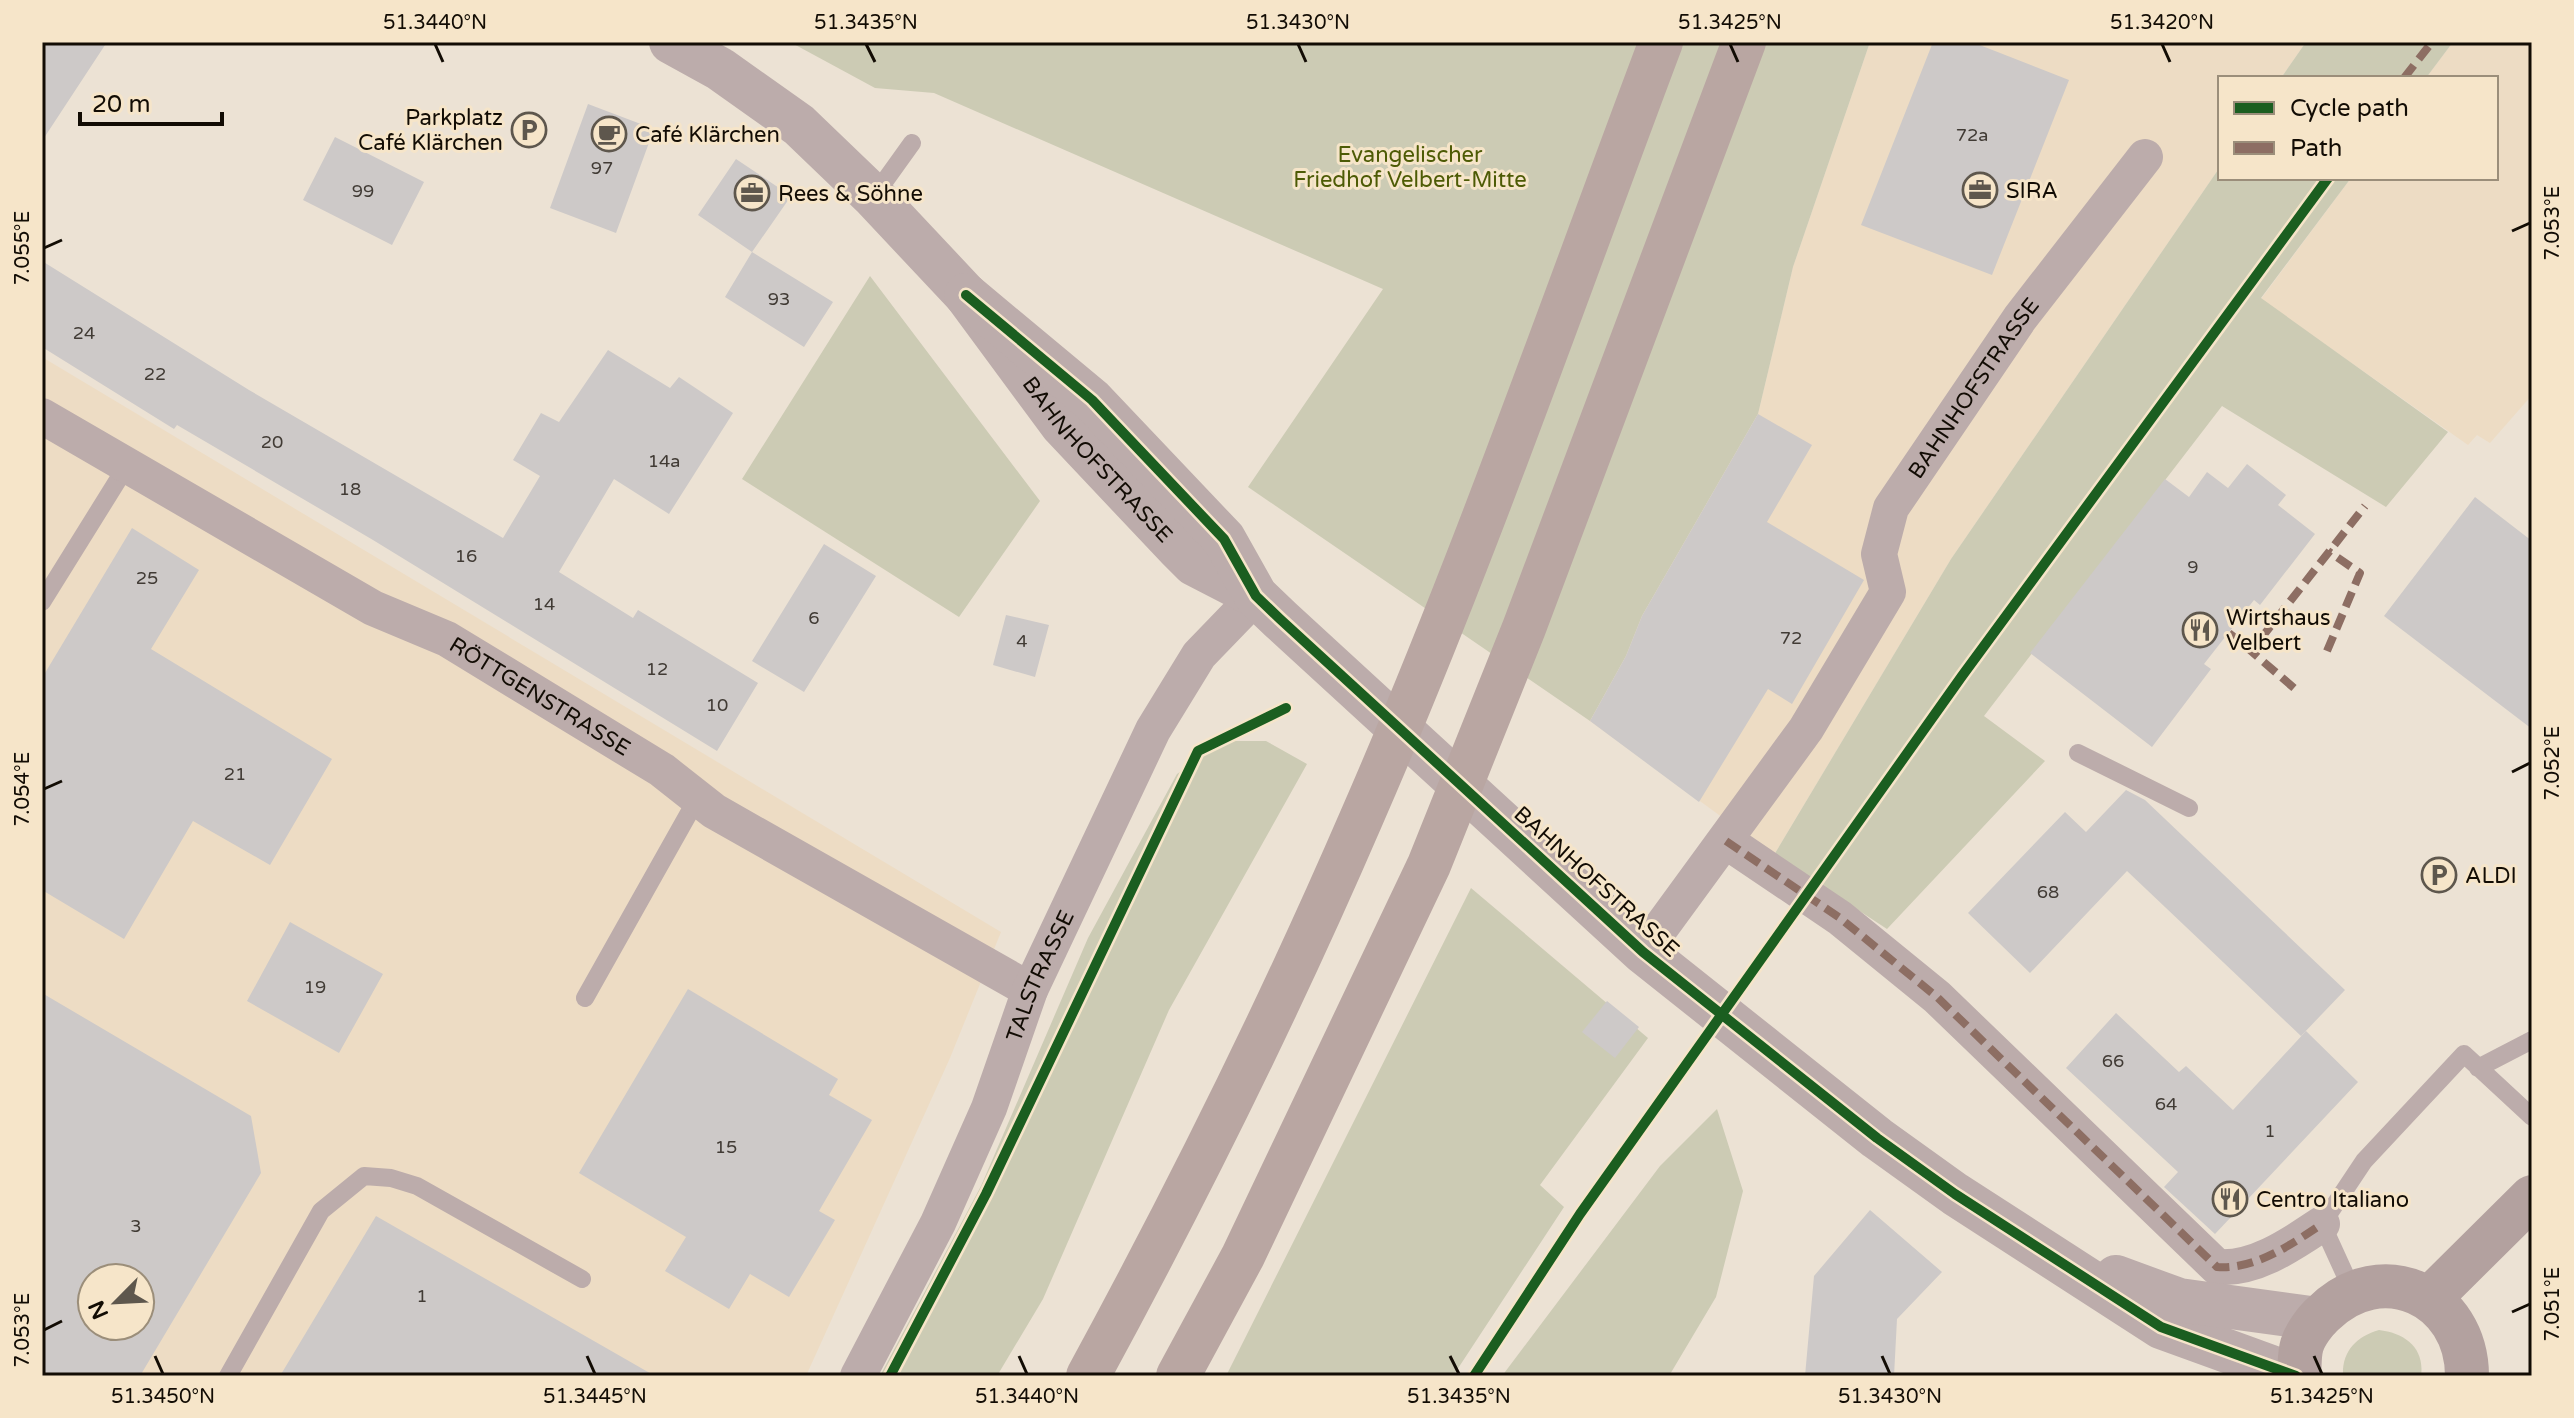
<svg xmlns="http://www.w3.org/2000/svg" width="2574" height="1418" viewBox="0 0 2574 1418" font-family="'Varela Round',sans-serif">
<rect width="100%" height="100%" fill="#ece2d4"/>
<path fill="#eddcc4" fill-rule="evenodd" d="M 1870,42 L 2306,42 L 2281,78 L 2220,78 L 2220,167 L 1951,559 L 1774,855 L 1590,721 L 1626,656 L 1642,616 L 1758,414 L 1793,267 Z
M 2453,42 L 2532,42 L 2532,395 L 2490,443 L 2477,435 L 2468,445 L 2261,299 L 2351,178 L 2496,178 L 2496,78 L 2426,78 Z
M 42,357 L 1001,932 L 950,1058 L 806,1376 L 42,1376 ZM 92,1278 L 140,1278 L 140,1326 L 92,1326 Z"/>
<path fill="#cccbb4" d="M 790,42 L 1870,42 L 1793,267 L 1758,414 L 1642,616 L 1626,656 L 1590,721 L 1248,487 L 1383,289 L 934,93 L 875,88 Z
M 2306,42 L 2453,42 L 2426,78 L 2281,78 Z
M 2220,167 L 2220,178 L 2351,178 L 2261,298 L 2448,432 L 2386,507 L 2222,406 L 1984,716 L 2045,761 L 1887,929 L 1774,855 L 1951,559 Z
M 870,276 L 1040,501 L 959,617 L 742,479 Z
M 1225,741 L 1266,741 L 1307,764 L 1169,1010 L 1043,1299 L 997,1376 L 880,1376 L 981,1186 L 1088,938 L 1177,774 Z
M 1471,888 L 1648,1038 L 1540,1185 L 1564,1207 L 1453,1376 L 1226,1376 Z
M 1717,1109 L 1743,1191 L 1716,1297 L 1669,1376 L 1502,1376 L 1660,1166 Z
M 2379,1330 C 2405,1333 2425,1348 2421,1376 L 2343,1376 C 2342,1351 2356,1337 2379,1330 Z"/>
<path fill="#cdc9c8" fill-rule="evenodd" d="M 42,42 L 107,42 L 42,141 Z
M 1933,42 L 1972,42 L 2069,80 L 1992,275 L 1861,225 Z
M 588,104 L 654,129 L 616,233 L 550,208 Z
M 335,137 L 424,182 L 392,245 L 303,200 Z
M 736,159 L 791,196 L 752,252 L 698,215 Z
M 752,252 L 833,302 L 804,347 L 725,297 Z
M 42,261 L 249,390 L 503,538 L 540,476 L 513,460 L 541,413 L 559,422 L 608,350 L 670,388 L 679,377 L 733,413 L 669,514 L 614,479 L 559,572 L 633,618 L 638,610 L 758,683 L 717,751 L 373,540 L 177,425 L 174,429 L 42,347 Z
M 1758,414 L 1812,445 L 1767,522 L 1864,580 L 1792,704 L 1768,689 L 1699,802 L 1590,721 L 1626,656 L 1642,616 Z
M 2247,464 L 2286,495 L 2278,505 L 2315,534 L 2260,605 L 2254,600 L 2204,664 L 2211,669 L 2152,747 L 2030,653 L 2165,479 L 2189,497 L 2207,472 L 2228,488 Z
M 2475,497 L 2532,541 L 2532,729 L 2384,616 Z
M 132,528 L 199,570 L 151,649 L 332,759 L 270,865 L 193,821 L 124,939 L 42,890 L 42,678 Z
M 824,544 L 876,576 L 804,692 L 752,661 Z
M 1006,615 L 1049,625 L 1035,677 L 993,665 Z
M 2126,790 L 2145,800 L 2345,990 L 2301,1036 L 2127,871 L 2030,973 L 1968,913 L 2065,812 L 2086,832 Z
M 290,922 L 383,974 L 339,1053 L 247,1001 Z
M 688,989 L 838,1079 L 829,1095 L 872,1120 L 819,1211 L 835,1220 L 789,1297 L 750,1274 L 729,1309 L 665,1271 L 686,1237 L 579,1173 Z
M 42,993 L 251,1116 L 261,1173 L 140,1376 L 42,1376 ZM 92,1278 L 140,1278 L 140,1326 L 92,1326 Z
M 1607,1001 L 1639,1027 L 1615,1058 L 1582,1032 Z
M 2116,1013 L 2179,1072 L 2186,1066 L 2233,1110 L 2306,1031 L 2358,1082 L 2215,1234 L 2164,1187 L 2178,1172 L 2066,1068 Z
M 1870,1210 L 1942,1272 L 1897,1319 L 1894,1376 L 1805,1376 L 1814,1276 Z
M 376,1216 L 655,1376 L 280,1376 Z"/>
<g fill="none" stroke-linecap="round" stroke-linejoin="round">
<path stroke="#bcacab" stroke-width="18" d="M 874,196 L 912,143
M 42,602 L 126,467
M 2078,753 L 2189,808
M 585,998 L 698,797
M 2478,1068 L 2532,1040
M 2353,1292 L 2322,1224 L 2364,1161 L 2464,1054 L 2532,1117
M 228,1376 L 321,1211 L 364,1176 L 391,1178 L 417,1186 L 582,1279"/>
<g stroke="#bcacab" stroke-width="36">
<path id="s1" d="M 42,416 L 373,608 L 447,639 L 662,770 L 714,811 L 1030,990"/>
<path d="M 1726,841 L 1840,918 L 1937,997 L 2217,1267 C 2255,1270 2292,1244 2322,1224"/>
<path id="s2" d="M 1643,952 L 1806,729 L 1888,592 L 1879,554 L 1891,508 L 2020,318 L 2145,157"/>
<path id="s3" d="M 858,1376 L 938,1223 L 989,1108 L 1030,990 L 1153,730 L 1199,655 L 1256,596"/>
</g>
<g stroke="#bcacab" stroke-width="44">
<path id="s4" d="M 671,42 L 720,69 L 799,125 L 874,197 L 966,295 L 1062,425 L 1178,548 L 1194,564 L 1256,596"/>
<path d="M 966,295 L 1092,400 L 1224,539 L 1256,596 L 1280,619 L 1643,952 L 1877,1138 L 1955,1194 L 2161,1327 L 2296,1376"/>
<path d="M 2116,1277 L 2179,1300 L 2318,1319"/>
</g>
<path stroke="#b3a19f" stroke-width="44" d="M 2430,1298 L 2532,1197
M 2299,1376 C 2300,1366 2299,1354 2302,1345 C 2305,1335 2315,1321 2323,1314 C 2381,1256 2467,1295 2467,1376"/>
<path stroke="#b9a6a2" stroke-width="44" d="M 1088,1376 C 1187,1194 1279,1009 1361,819 C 1472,565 1563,302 1661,42
M 1178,1376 L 1243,1256 L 1429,865 L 1524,628 L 1744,42"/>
<path stroke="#8d6e63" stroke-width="8" stroke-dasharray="16 8" stroke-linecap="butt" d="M 2404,78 L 2432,42
M 2229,633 L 2251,651
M 2327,651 L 2360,573 L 2328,551
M 2294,688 L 2251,651 L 2365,506
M 1726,841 L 1840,918 L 1937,997 L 2217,1267 C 2255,1270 2292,1244 2322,1224"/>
<g stroke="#f6e5c9" stroke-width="15">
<path id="cycleway" d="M 966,295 L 1092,400 L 1224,539 L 1256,596 L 1280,619 L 1643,952 L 1877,1138 L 1955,1194 L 2161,1327 L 2296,1376
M 890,1376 L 986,1194 L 1198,751 L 1286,708
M 1474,1376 L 1580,1214 L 1962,676 L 2328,178"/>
</g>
<use href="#cycleway" stroke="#1b5e20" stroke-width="10"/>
</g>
<path fill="none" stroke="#120c04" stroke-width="3" d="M 435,44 L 443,62M 866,44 L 875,62M 1298,44 L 1306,62M 1730,44 L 1738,62M 2162,44 L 2170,62M 2512,231 L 2530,223M 44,248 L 62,240M 2512,772 L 2530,763M 44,789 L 62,781M 2512,1312 L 2530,1304M 44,1330 L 62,1321M 155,1356 L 163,1374M 587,1356 L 595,1374M 1019,1356 L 1027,1374M 1450,1356 L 1459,1374M 1882,1356 L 1890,1374M 2314,1356 L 2322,1374"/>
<defs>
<g id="parking-ring" transform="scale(1.8)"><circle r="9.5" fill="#f6e5c9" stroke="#5e574d" stroke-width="1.5"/><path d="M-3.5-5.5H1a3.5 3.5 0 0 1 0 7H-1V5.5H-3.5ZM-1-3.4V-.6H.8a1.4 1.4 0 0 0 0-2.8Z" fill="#5e574d"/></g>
<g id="cafe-ring" transform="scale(1.8)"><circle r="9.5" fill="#f6e5c9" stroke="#5e574d" stroke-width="1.5"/><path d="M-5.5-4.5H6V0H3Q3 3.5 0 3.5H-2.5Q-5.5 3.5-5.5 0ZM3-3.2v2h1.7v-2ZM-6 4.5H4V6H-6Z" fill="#5e574d"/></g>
<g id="office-ring" transform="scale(1.8)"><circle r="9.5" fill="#f6e5c9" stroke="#5e574d" stroke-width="1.5"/><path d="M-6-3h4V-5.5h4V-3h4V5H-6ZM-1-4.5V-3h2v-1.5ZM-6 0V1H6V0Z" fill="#5e574d"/></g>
<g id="restaurant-ring" transform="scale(1.8)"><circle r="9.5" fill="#f6e5c9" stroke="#5e574d" stroke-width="1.5"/><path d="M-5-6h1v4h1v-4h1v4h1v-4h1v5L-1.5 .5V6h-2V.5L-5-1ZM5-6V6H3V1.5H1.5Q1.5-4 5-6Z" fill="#5e574d"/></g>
</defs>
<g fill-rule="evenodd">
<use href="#parking-ring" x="529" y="130"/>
<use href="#cafe-ring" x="609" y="134"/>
<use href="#office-ring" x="1980" y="190"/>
<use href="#office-ring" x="752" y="193"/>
<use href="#restaurant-ring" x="2200" y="630"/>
<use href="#parking-ring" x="2439" y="875"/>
<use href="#restaurant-ring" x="2230" y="1199"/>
</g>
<g text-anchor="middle" stroke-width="6" stroke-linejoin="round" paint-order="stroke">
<g font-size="18" fill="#413b35">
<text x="1972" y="141">72a</text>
<text x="602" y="174">97</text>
<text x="363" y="197">99</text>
<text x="779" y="305">93</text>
<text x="84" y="339">24</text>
<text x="155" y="380">22</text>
<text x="272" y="448">20</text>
<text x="664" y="467">14a</text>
<text x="350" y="495">18</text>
<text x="466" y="562">16</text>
<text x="2193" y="573">9</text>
<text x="147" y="584">25</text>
<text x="544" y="610">14</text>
<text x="814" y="624">6</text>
<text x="1791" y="644">72</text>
<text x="1022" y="647">4</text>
<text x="657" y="675">12</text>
<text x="717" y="711">10</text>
<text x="235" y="780">21</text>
<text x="2048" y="898">68</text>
<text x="315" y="993">19</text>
<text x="2113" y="1067">66</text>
<text x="2166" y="1110">64</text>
<text x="2270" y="1137">1</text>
<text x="726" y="1153">15</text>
<text x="136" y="1232">3</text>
<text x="422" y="1302">1</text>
</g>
<g font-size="22" fill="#120c04" stroke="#f6e5c9" text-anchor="start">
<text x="503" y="125" text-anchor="end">Parkplatz<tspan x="503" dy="25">Café Klärchen</tspan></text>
<text x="635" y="142">Café Klärchen</text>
<text x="2006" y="198">SIRA</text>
<text x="778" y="201">Rees &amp; Söhne</text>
<text x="2226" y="625">Wirtshaus<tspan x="2226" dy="25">Velbert</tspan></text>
<text x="2465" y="883">ALDI</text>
<text x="2256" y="1207">Centro Italiano</text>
</g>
<g font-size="22" fill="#4d5b05" stroke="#f6e5c9">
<text x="1410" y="162">Evangelischer<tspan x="1410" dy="25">Friedhof Velbert-Mitte</tspan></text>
</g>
<g font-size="22" fill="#120c04" stroke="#f6e5c9">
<text dy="8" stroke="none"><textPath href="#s2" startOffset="668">BAHNHOFSTRASSE</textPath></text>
<text dy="8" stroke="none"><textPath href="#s4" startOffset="602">BAHNHOFSTRASSE</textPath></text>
<text dy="8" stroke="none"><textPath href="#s1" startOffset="572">RÖTTGENSTRASSE</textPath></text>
<text transform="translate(1597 881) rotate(42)" y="8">BAHNHOFSTRASSE</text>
<text dy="8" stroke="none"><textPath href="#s3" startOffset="440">TALSTRASSE</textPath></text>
</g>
</g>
<rect width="2574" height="1418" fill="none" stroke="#f6e5c9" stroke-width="88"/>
<rect x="2218" y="76" width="280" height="104" fill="#f6e5c9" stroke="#9b8e7a" stroke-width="2"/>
<rect x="2234" y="102" width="40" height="12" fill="#1b5e20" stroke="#9b8e7a" stroke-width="2"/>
<text x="2290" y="116" font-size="24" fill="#120c04">Cycle path</text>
<rect x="2234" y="142" width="40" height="12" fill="#8d6e63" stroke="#9b8e7a" stroke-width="2"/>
<text x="2290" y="156" font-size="24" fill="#120c04">Path</text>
<g transform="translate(116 1302) rotate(246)"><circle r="38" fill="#f6e5c9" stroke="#9b8e7a" stroke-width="2"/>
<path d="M0-6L14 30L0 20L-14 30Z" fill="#5e574d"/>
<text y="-12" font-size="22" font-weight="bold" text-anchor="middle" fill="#120c04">N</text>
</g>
<path d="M80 112v12h142v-12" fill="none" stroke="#120c04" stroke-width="4"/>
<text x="92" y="112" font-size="24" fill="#120c04" stroke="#f6e5c9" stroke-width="6" paint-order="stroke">20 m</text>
<rect x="44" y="44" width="2486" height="1330" fill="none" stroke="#120c04" stroke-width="3"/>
<g font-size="20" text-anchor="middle" fill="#120c04">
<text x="435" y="29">51.3440°N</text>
<text x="866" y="29">51.3435°N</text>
<text x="1298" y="29">51.3430°N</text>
<text x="1730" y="29">51.3425°N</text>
<text x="2162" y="29">51.3420°N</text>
<text transform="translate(2552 223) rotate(-90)" y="7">7.053°E</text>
<text transform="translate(22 248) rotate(-90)" y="7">7.055°E</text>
<text transform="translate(2552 763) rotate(-90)" y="7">7.052°E</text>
<text transform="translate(22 789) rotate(-90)" y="7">7.054°E</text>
<text transform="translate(2552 1304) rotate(-90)" y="7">7.051°E</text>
<text transform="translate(22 1330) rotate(-90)" y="7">7.053°E</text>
<text x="163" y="1403">51.3450°N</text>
<text x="595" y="1403">51.3445°N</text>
<text x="1027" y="1403">51.3440°N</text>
<text x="1459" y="1403">51.3435°N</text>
<text x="1890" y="1403">51.3430°N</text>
<text x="2322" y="1403">51.3425°N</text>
</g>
</svg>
